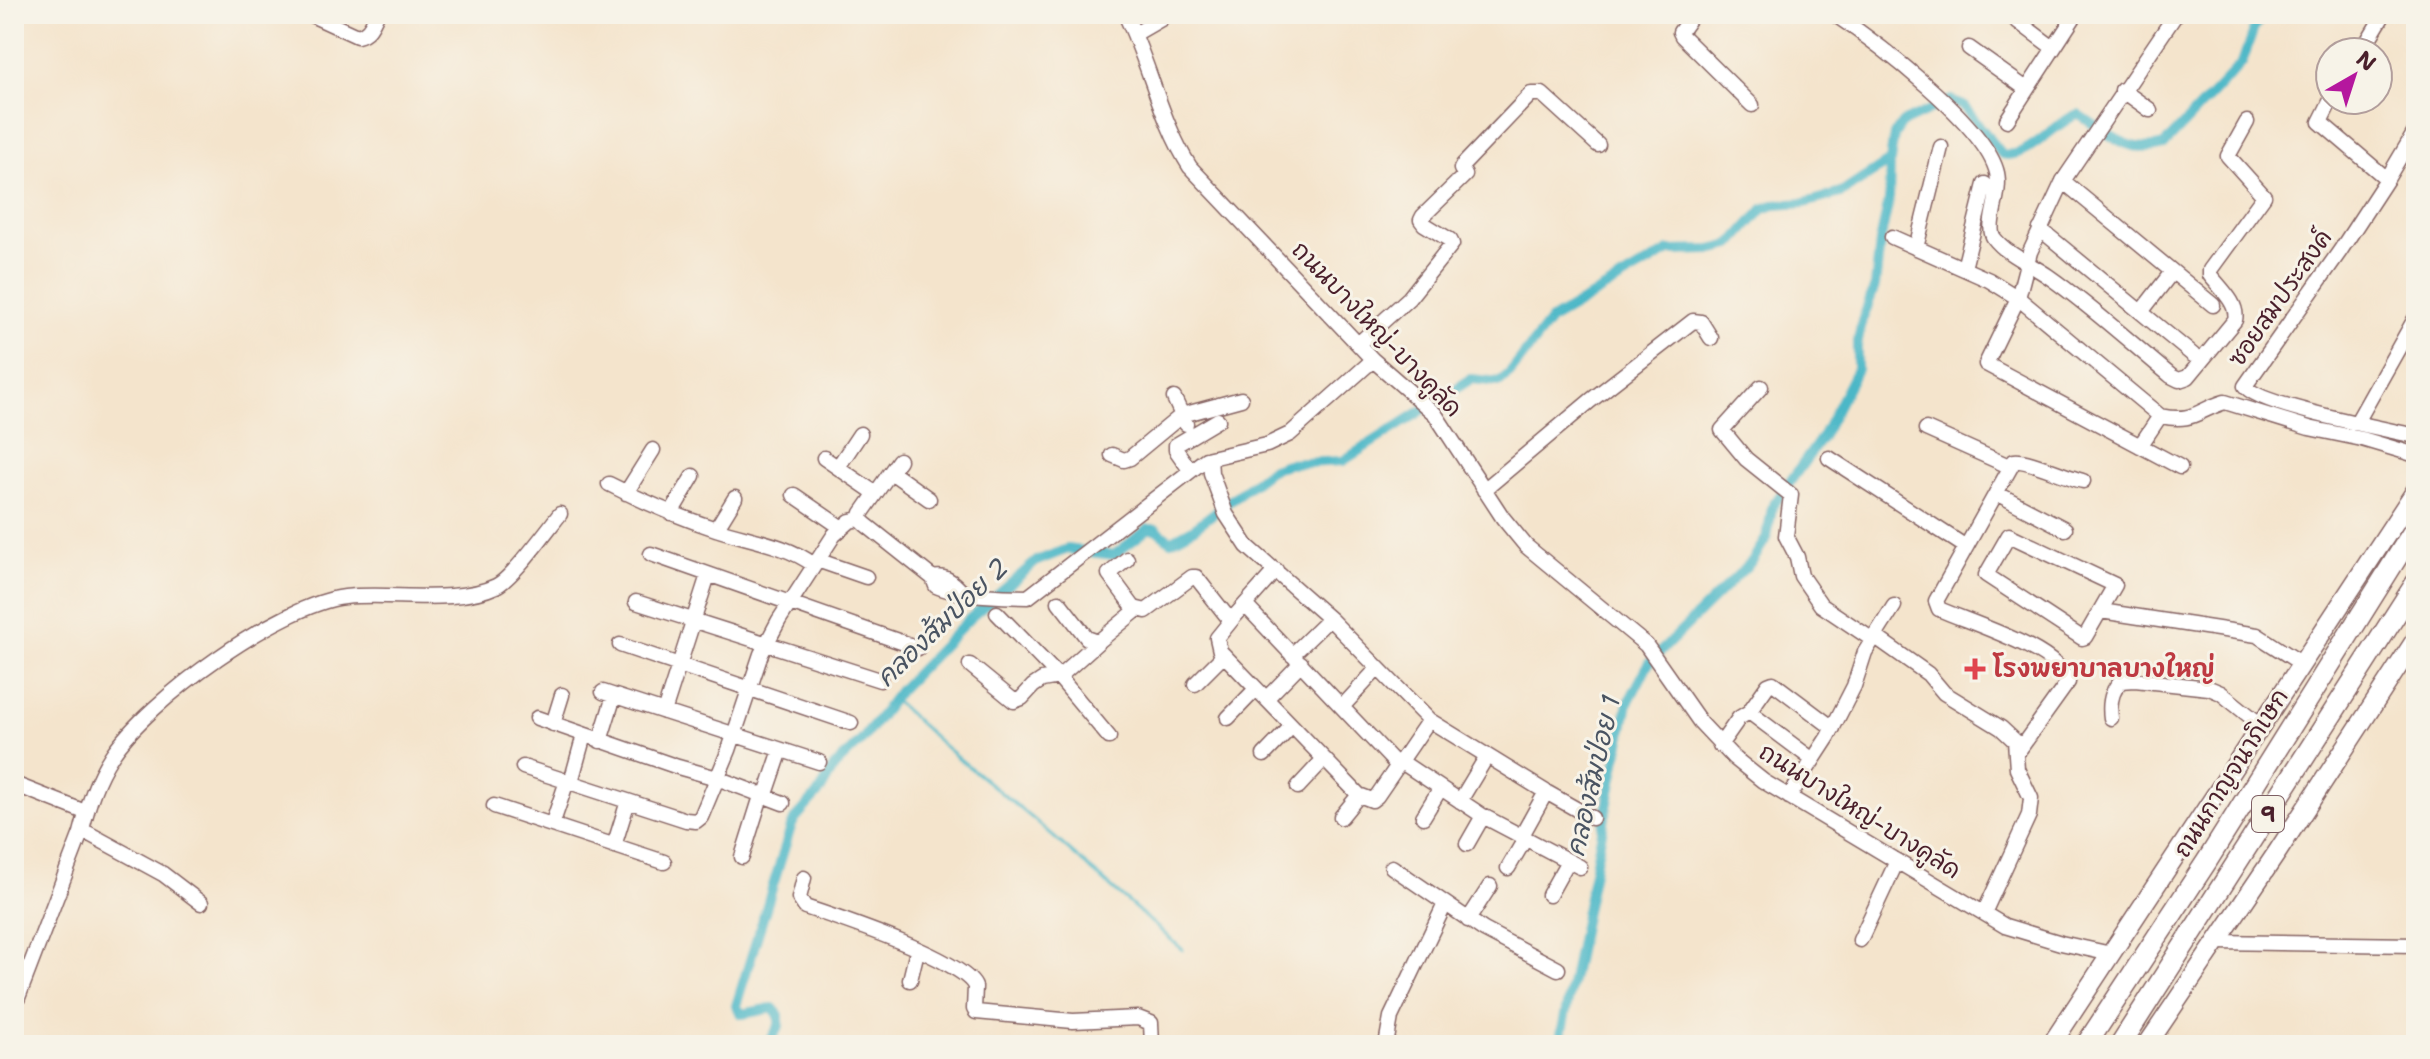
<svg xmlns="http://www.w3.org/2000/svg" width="2430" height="1059" viewBox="0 0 2430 1059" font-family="'Shantell Sans','Playpen Sans Thai',sans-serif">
<rect width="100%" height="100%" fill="#f7f3e8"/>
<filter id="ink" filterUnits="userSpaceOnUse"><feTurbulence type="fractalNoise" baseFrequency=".0125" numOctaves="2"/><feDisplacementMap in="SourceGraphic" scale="16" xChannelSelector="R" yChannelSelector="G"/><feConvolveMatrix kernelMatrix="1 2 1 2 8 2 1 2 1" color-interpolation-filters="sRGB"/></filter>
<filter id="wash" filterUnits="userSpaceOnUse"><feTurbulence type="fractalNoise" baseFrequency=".006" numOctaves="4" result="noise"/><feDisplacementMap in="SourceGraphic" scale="32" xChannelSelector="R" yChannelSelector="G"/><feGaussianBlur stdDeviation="1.8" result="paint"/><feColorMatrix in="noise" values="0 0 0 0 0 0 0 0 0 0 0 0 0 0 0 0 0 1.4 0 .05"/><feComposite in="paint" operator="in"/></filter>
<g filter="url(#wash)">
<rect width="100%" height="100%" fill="#f4e4cc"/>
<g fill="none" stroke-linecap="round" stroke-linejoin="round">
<path stroke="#4bb7c7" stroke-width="3" d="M 893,699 L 946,748 L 1032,818 L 1183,950"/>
<path stroke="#4bb7c7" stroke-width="10" d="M 768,1045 L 779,1026 L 779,1015 L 773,1008 L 742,1014 L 736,1006 L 791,827 L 795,819 L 821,790 L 834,767 L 862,740 L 900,690 L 969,619 L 1037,561 L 1067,549 L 1114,555 L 1148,529 L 1156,529 L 1171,541 L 1193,529 L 1270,470 L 1287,464 L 1343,461 L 1471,379 L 1499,382 L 1510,373 L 1551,320 L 1669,251 L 1711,250 L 1731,245 L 1763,209 L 1774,205 L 1805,203 L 1841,193 L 1890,161
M 1559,1045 L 1628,703 L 1649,663 L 1752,561 L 1767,537 L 1772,507 L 1822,437 L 1857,369 L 1857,346 L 1862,321 L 1875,286 L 1880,242 L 1889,200 L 1890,161 L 1894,135 L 1902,123 L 1951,100 L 1964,107 L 2002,154 C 2029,160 2053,123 2078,114 C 2106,132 2130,156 2164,145 L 2242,63 L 2254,28 L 2263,14
M 2414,1045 L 2416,1037"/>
</g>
</g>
<g filter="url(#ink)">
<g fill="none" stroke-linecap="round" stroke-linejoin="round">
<g stroke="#866463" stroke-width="17">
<path id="minor" d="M 309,14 L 357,36 C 369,34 372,24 377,14
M 1125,14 C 1150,64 1160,120 1190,167 L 1373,360 L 1435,414 L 1503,518 L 1526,546 L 1646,645 L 1700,722 L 1733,757 L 1763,781 L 2005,926 L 2061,943 L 2111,954
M 1693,14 L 1680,32 L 1682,36 L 1752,105
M 1834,14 C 1876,42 1986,125 1997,173 C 2002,194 1985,226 1994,238 C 2007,255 2031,264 2048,276 C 2091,306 2131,343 2171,376 L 2179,380 L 2188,377 L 2235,320 C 2239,304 2220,288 2210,275 L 2210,270 L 2264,196 L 2228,156 L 2247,122
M 2008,14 L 2052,47
M 2176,14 L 2063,181 L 2030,252 L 2018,298 L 1986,364 L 2180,467
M 1135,34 L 1161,19 L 1164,14
M 1969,48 L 2025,88
M 2361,52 L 2384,14
M 2122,90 L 2150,110
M 2331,100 L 2320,122 L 2387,179 L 2340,251 L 2245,386 C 2259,406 2386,429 2416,436
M 2007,120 L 2076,14
M 2387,179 L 2416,130
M 2063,181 L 2213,305
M 2040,229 L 2193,355
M 1892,237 L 1989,280 L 2018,298 L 2160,416 C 2195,423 2195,411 2225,402 L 2309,428 L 2362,439 L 2416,455
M 1916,248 L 1941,147
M 1964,268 L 1985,184
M 2141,312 L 2172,272
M 1358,344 L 1409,298 L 1452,244 L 1450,240 L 1424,224 L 1421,220 L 1423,216 L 1465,175 L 1461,169 L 1463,165 L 1531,94 L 1542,94 L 1598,145
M 1761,387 L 1722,430 L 1746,459 L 1791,495 L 1786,536 L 1797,557 L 1801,576 L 1821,605 L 1867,636 L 1880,640 L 1928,674 L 1944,693 L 2001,728 L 2015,741 L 2017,769 L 2031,798 L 2029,815 L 1984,913
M 1174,398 L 1186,424
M 2357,422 L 2416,317
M 1926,429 L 2011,467
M 2140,446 L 2160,416
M 1112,455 L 1124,460 L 1130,458 L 1182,415 L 1241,399
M 824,458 L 875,493
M 1210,458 L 1211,473 L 1226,514 L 1247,546 L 1331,620 L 1429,720 L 1546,792 L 1592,818
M 1829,458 L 1966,547
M 899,460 L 862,513 L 860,519 L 865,524 L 933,578 L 936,586 C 954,595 1006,597 1028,597 L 1206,459 L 1267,445 L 1290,434 L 1373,360
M 838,467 L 860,434
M 1190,470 L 1176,450 L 1176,445 L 1218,420
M 891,472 L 929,499
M 609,484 C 644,502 679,517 716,529 C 749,540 786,544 814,565
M 1484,490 L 1590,401 L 1693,321 L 1701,322 L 1711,338
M 626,493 L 653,450
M 1996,493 L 2065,529
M 794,495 L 842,528
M 671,513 L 693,476
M 716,529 L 735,498
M 2009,535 L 2115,585 L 2085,637 L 2082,638 L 1986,575 Z
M 651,554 L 918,648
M 1127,559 L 1109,574 L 1134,608 L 1146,611 L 1192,577 L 1196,577 L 1226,615 L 1234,617 L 1276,570
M 817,560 L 866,577
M 933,578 C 945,575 953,582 961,591
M 636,602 L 880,680
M 1059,602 L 1087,638 L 1098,642 L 1138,609
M 1245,605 L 1397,765
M 2101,611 L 2257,635 L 2302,664
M 997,613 L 1059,677 L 1109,737
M 1234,617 L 1217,638 L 1220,651 L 1359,795 L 1372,800 L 1377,796 L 1429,720
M 620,645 L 851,723
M 1292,655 L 1329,619
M 970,665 L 1014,701 L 1022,698 L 1033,686 L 1042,680 L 1059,677 L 1098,642
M 1195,684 L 1224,655
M 603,692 L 819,762
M 1266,699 L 1301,663
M 1342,707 L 1378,668
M 664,712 L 708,575
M 1749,712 L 1768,685 L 1773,683 L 1833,728
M 537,718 L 678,767 L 717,778 L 783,803
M 1228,718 L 1256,689
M 2111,718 C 2109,704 2111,691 2121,681 L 2135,680 L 2209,688 L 2221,693 L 2262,726
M 553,724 L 562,695
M 600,741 L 614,696
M 1720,745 L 1739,718 L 1749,712 L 1813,760
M 2017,753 L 2068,682 C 2059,649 1970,623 1939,609 L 1936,601 L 2014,461 C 2025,458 2068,478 2083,481
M 1264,755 L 1292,726
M 1400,761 L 1483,816 L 1580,867
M 523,767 L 686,820 L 696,821 L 701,817 L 729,750 L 761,654 L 779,620 L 834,535 L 850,521 L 860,519
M 571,782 L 584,735
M 14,784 L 85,812
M 1298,787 L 1324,759
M 766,794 L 781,750
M 1789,797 L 1828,737 L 1854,686 L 1865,652 L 1894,606
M 1460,801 L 1487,756
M 494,806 L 664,862
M 1341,817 L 1359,795
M 1423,817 L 1440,789
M 552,825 L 567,781
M 82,830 L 163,874 L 201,903
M 1521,837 L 1546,792
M 1467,844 L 1483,816
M 614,846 L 628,801
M 742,857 L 762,793
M 1392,867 L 1484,930 L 1558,969
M 1508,868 L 1525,839
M 804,878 L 799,898 L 805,907 C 835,917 966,960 975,987 L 974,1009 L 976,1012 L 1073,1021 L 1138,1018 L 1151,1023 L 1152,1045
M 1549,895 L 1568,861
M 1468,920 L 1490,886
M 1860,940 L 1897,861
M 2216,942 L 2416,945
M 910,980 L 917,951
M 14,1008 L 81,833 C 88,805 96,779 112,755 C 148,700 281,604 345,597 C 390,592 456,605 496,586 C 513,578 547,530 560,514
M 1386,1045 L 1391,1017 L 1445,904"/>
</g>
<g stroke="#866463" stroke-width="21">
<path id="major" d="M 2051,1045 L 2416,490
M 2147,1045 L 2278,851 L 2416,639"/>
</g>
<g stroke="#866463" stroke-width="23">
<path id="highway" d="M 2086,1045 L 2207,861 L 2416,527
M 2120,1045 L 2416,583"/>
</g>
<use href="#minor" stroke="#fff" stroke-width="14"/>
<use href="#major" stroke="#fff" stroke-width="18"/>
<use href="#highway" stroke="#fff" stroke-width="20"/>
</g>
</g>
<path fill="#e0444e" stroke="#f7f3e8" stroke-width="3" d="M1971 657h8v8h8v8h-8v8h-8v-8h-8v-8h8z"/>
<g text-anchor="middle" stroke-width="6" stroke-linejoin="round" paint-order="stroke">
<rect fill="#f7f3e8" stroke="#7e5f64" stroke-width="2" x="2252" y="796" width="32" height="36" rx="6"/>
<g font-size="22" font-weight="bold" fill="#4a1f2b">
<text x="2268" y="822">9</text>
</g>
<g font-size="24" fill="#4a1f2b" stroke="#f7f3e8">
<text transform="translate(2280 298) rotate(-55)" y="8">ซอยสมประสงค์</text>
<text transform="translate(1377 329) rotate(46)" y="8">ถนนบางใหญ่-บางคูลัด</text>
<text transform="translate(2231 773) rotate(-58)" y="8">ถนนกาญจนาภิเษก</text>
<text transform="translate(1860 811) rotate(32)" y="8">ถนนบางใหญ่-บางคูลัด</text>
</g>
<g font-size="24" font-weight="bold" fill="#be3a42" stroke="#f7f3e8" text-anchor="start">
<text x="1993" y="677">โรงพยาบาลบางใหญ่</text>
</g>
<g font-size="26" font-style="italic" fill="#4a5462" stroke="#f7f3e8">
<text transform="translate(942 622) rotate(-44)" y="9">คลองส้มป่อย 2</text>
<text transform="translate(1593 776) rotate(-77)" y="9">คลองส้มป่อย 1</text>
</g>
</g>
<rect width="2430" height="1059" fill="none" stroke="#f7f3e8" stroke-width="48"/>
<g transform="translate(2354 76) rotate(39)"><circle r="38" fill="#f7f3e8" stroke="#b29e9c" stroke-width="2"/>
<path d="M0-6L14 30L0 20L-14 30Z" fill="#b5179e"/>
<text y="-12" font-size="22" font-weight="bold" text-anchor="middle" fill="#4a1f2b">N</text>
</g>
</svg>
